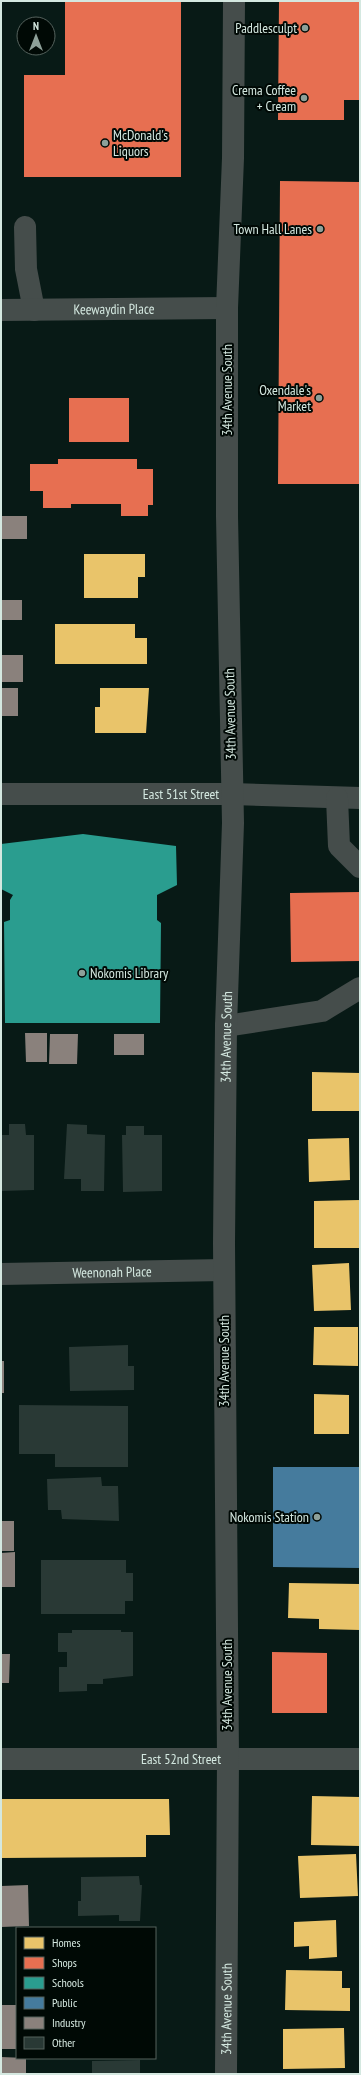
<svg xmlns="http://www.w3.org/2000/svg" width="361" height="2075" viewBox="0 0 361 2075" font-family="'PT Sans Narrow',sans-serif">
<rect width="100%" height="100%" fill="#081a16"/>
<path fill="#e9c46a" d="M 84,554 L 145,554 L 145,577 L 138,577 L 138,598 L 84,598 Z
M 55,624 L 135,624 L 135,638 L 147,638 L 147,664 L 55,664 Z
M 100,688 L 149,688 L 146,733 L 95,733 L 95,707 L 100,707 Z
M 312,1072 L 360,1073 L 360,1111 L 312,1111 Z
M 349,1138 L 350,1180 L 309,1182 L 308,1139 Z
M 360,1200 L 360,1248 L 314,1248 L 314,1201 Z
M 349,1263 L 351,1310 L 314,1311 L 312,1265 Z
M 314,1327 L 358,1327 L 358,1366 L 313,1365 Z
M 314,1394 L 349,1395 L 349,1434 L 314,1434 Z
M 289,1583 L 360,1584 L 360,1630 L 319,1629 L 319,1619 L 288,1618 Z
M 312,1796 L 360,1797 L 360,1846 L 311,1845 Z
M 1,1799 L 169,1799 L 170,1835 L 146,1835 L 146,1857 L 1,1858 Z
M 356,1854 L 358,1896 L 300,1898 L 298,1856 Z
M 336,1920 L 337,1957 L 309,1959 L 309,1946 L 294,1947 L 294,1922 Z
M 286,1970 L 342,1971 L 342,1988 L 350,1988 L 350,2011 L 285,2010 Z
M 344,2028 L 345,2068 L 283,2069 L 283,2029 Z"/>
<path fill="#e76f51" d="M 65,1 L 181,1 L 181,177 L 24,177 L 24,75 L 65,75 Z
M 279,1 L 360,1 L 360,100 L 344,100 L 344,120 L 278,120 Z
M 280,181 L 360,182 L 360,484 L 278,484 Z
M 69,398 L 129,398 L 129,442 L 69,442 Z
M 58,459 L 137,459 L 137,469 L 153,469 L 153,505 L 148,505 L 148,516 L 121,516 L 121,504 L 71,504 L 71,508 L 43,508 L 43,491 L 30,491 L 30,464 L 58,464 Z
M 360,892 L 360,961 L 291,962 L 290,893 Z
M 272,1652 L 327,1653 L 327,1713 L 272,1713 Z"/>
<path fill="#2a9d8f" d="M 83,834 L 176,846 L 177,885 L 157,895 L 157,920 L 161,923 L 160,1023 L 5,1023 L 4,922 L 10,920 L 10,900 L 13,895 L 1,889 L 1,844 Z"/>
<path fill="#457b9d" d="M 273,1467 L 360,1467 L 360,1568 L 273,1567 Z"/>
<path fill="#8a817c" d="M 1,516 L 27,516 L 27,539 L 1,539 Z
M 1,600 L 22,600 L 22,620 L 1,620 Z
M 1,655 L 23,655 L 23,682 L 1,682 Z
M 1,688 L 18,688 L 18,716 L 1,716 Z
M 25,1033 L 47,1033 L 47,1062 L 26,1062 Z
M 50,1034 L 78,1034 L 77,1064 L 49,1064 Z
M 114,1034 L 144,1034 L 144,1055 L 114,1055 Z
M 1,1361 L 4,1361 L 4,1393 L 1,1393 Z
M 1,1521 L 14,1521 L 14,1551 L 1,1551 Z
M 15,1552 L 15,1587 L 1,1587 L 1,1553 Z
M 1,1654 L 10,1654 L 9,1683 L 1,1683 Z
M 28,1885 L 29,1926 L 1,1927 L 1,1886 Z
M 1,2005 L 17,2005 L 17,2049 L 1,2049 Z
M 1,2057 L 26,2058 L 26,2074 L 1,2074 Z"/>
<path fill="#293935" d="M 9,1124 L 25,1124 L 26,1135 L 34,1135 L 34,1190 L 1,1191 L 1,1135 L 9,1135 Z
M 67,1124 L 87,1125 L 87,1134 L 105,1135 L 104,1191 L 81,1191 L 81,1179 L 64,1179 Z
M 126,1126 L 144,1126 L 144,1135 L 162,1135 L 162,1191 L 123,1192 L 122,1135 L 126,1135 Z
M 128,1345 L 128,1366 L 134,1366 L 134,1390 L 70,1391 L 69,1347 Z
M 19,1405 L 128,1406 L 128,1467 L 55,1467 L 55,1454 L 19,1454 Z
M 101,1477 L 102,1486 L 118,1486 L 119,1521 L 62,1519 L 61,1510 L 48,1510 L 47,1479 Z
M 41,1560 L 126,1560 L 126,1573 L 133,1573 L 133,1601 L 125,1601 L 125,1614 L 41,1614 Z
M 72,1630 L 121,1630 L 121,1632 L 133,1632 L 133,1676 L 103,1679 L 103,1684 L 87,1684 L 87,1691 L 59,1692 L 59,1667 L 67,1667 L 67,1652 L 58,1652 L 58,1633 L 72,1633 Z
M 139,1876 L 140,1885 L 142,1885 L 140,1921 L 119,1921 L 119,1915 L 78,1916 L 78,1901 L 81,1901 L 81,1877 Z
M 140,2060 L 140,2074 L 92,2074 L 92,2061 Z"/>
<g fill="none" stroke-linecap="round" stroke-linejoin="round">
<g stroke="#454d4b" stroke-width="22">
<path d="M 25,227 L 26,269 L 34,310"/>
<path id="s1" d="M 1,310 L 227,308"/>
<path id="s2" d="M 1,794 L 232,794 L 360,798"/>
<path d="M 337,798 L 339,846 L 360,867"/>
<path d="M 226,1026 L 322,1011 L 360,988"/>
<path id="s3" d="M 1,1274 L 224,1270"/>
<path id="s4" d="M 1,1759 L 360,1759"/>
<path id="s5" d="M 226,2074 L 228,1758 L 224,1243 L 226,1026 L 233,823 L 227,516 L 227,308 L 233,158 L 234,1"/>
</g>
</g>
<g fill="#8da099" stroke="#000905" stroke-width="1.5">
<circle cx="305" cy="28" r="4"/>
<circle cx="304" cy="98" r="4"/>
<circle cx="105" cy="143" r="4"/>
<circle cx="320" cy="229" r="4"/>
<circle cx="319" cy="398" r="4"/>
<circle cx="82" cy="973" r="4"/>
<circle cx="317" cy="1517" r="4"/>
</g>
<g text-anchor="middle" stroke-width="4" stroke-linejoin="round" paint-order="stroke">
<g font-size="14" fill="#d4e8e0" stroke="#000905" text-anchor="end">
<text x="297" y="33">Paddlesculpt</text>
<text x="296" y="95">Crema Coffee<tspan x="296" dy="16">+ Cream</tspan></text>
<text x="113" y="140" text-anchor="start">McDonald's<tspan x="113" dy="16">Liquors</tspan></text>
<text x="312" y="234">Town Hall Lanes</text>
<text x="311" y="395">Oxendale's<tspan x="311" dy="16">Market</tspan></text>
<text x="90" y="978" text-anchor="start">Nokomis Library</text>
<text x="309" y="1522">Nokomis Station</text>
</g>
<g font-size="14" fill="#d4e8e0" stroke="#000905">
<text dy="5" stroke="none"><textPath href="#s1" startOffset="113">Keewaydin Place</textPath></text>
<text transform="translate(227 390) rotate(-90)" y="5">34th Avenue South</text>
<text transform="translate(230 714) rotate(-91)" y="5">34th Avenue South</text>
<text dy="5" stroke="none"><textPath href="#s2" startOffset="180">East 51st Street</textPath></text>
<text dy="5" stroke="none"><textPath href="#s5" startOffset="1037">34th Avenue South</textPath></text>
<text dy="5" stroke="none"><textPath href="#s3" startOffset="111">Weenonah Place</textPath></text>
<text transform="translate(224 1361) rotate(-90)" y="5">34th Avenue South</text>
<text transform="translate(227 1685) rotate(-90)" y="5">34th Avenue South</text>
<text dy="5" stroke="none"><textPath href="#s4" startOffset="180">East 52nd Street</textPath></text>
<text dy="5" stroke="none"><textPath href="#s5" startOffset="65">34th Avenue South</textPath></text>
</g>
</g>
<rect width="361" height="2075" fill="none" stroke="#d4e8e0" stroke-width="4"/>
<rect x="16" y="1927" width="140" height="132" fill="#000905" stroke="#55625d"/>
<rect x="24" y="1937" width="20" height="12" fill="#e9c46a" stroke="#55625d"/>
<text x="52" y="1947" font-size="12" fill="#d4e8e0">Homes</text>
<rect x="24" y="1957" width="20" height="12" fill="#e76f51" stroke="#55625d"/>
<text x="52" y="1967" font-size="12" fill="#d4e8e0">Shops</text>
<rect x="24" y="1977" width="20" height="12" fill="#2a9d8f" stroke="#55625d"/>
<text x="52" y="1987" font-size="12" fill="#d4e8e0">Schools</text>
<rect x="24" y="1997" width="20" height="12" fill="#457b9d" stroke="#55625d"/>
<text x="52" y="2007" font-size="12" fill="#d4e8e0">Public</text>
<rect x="24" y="2017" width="20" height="12" fill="#8a817c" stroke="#55625d"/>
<text x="52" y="2027" font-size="12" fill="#d4e8e0">Industry</text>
<rect x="24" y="2037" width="20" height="12" fill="#293935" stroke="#55625d"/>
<text x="52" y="2047" font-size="12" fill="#d4e8e0">Other</text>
<g transform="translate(36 36)"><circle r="19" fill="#000905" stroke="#55625d"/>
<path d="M0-3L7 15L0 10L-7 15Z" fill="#8da099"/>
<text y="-6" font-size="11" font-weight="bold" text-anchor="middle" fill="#d4e8e0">N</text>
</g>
</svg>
